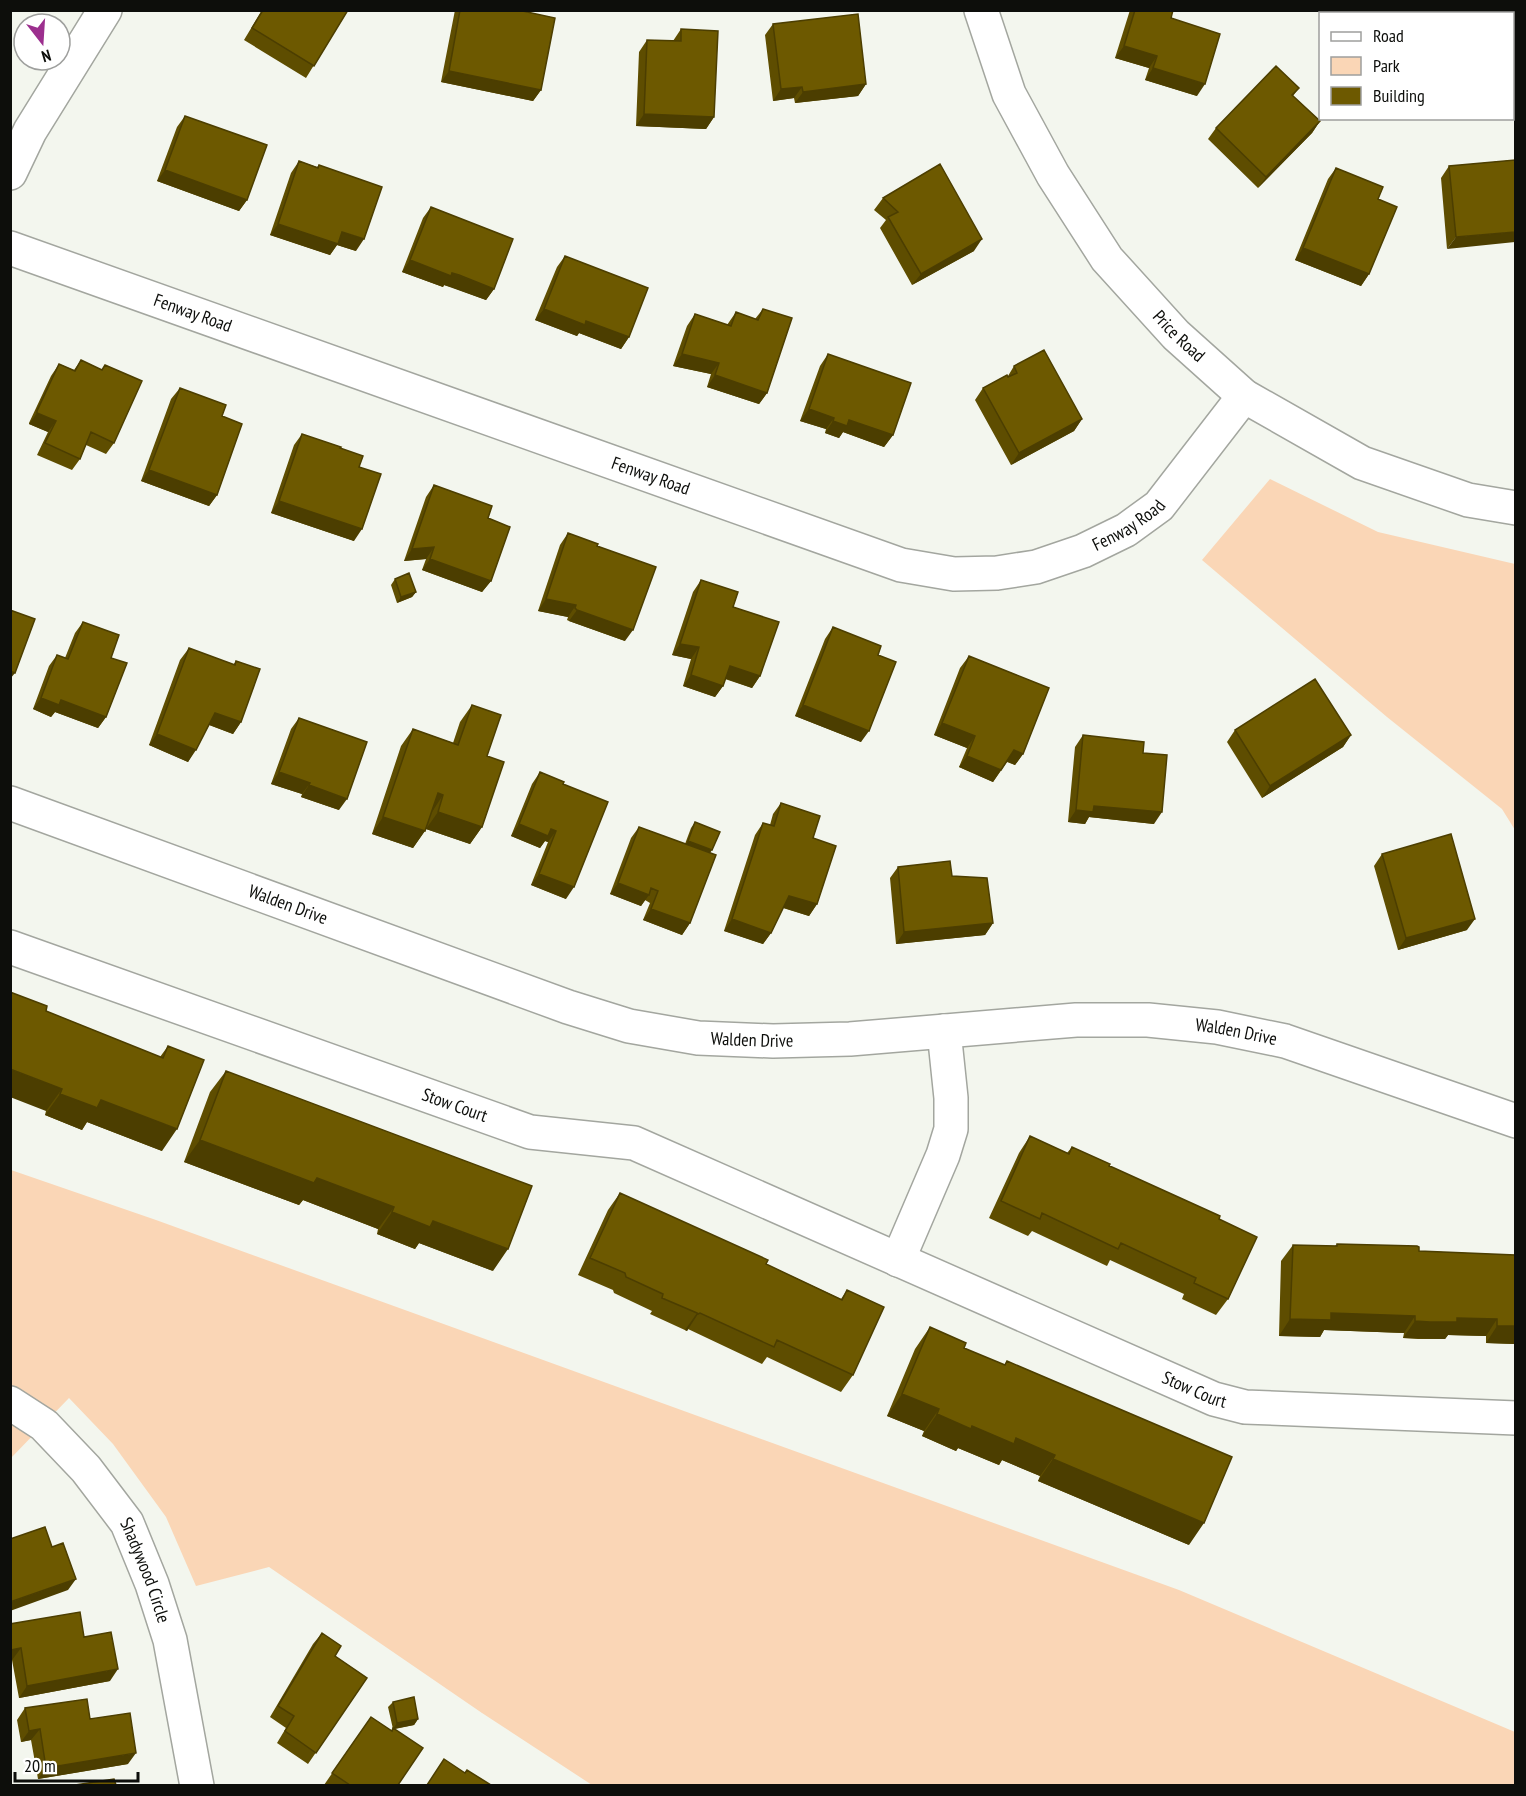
<svg xmlns="http://www.w3.org/2000/svg" width="1526" height="1796" viewBox="0 0 1526 1796" font-family="'PT Sans Narrow',sans-serif">
<rect width="100%" height="100%" fill="#f3f6ee"/>
<path fill="#fad6b6" d="M 1270,479 L 1378,532 L 1515,564 L 1515,830 L 1502,809 L 1387,717 L 1202,560 Z
M 11,1170 L 156,1220 L 1179,1590 L 1515,1732 L 1515,1785 L 592,1785 L 482,1713 L 269,1567 L 196,1586 L 166,1517 L 113,1444 L 69,1398 L 11,1458 Z"/>
<g fill="none" stroke-linecap="round" stroke-linejoin="round">
<g stroke="#a3a69f" stroke-width="36">
<g id="street">
<path id="s1" d="M 981,10 L 1009,94 L 1053,175 L 1107,259 L 1176,335 L 1244,396 L 1362,463 L 1468,500 L 1516,508"/>
<path d="M 10,173 L 30,131 L 105,10"/>
<path id="s2" d="M 10,248 L 901,565 L 954,574 L 997,573 L 1036,567 L 1083,551 L 1126,530 L 1159,506 L 1244,396"/>
<path id="s3" d="M 10,803 L 568,1007 L 629,1026 L 698,1038 L 773,1041 L 850,1039 L 1076,1020 L 1148,1020 L 1217,1027 L 1285,1041 L 1516,1121"/>
<path id="s4" d="M 10,947 L 530,1132 L 634,1143 L 1214,1399 L 1245,1407 L 1516,1418"/>
<path d="M 898,1260 L 943,1155 L 951,1129 L 951,1098 L 944,1031"/>
<path id="s5" d="M 10,1403 L 44,1425 L 86,1469 L 127,1523 L 152,1584 L 170,1640 L 197,1786"/>
</g>
</g>
<use href="#street" stroke="#fff" stroke-width="33"/>
</g>
<path fill="#5e4d00" d="M 262,10 L 348,10 L 306,78 L 244,40 Z
M 455,10 L 518,10 L 541,90 L 533,101 L 441,82 Z
M 1130,10 L 1173,10 L 1171,18 L 1197,96 L 1145,80 L 1149,68 L 1115,58 Z
M 773,24 L 866,84 L 858,96 L 795,103 L 794,98 L 773,101 L 765,35 Z
M 681,29 L 714,117 L 706,129 L 636,126 L 639,52 L 647,40 L 673,41 Z
M 1299,88 L 1293,96 L 1320,121 L 1312,133 L 1258,188 L 1208,139 L 1216,128 Z
M 185,116 L 247,200 L 239,211 L 157,181 L 177,127 Z
M 1515,160 L 1447,249 L 1441,178 L 1449,166 Z
M 299,161 L 317,167 L 319,165 L 356,251 L 337,245 L 330,255 L 270,235 L 291,173 Z
M 1336,168 L 1378,199 L 1369,274 L 1361,286 L 1295,260 L 1328,179 Z
M 883,198 L 974,251 L 912,285 L 880,228 L 886,220 L 874,210 Z
M 431,207 L 494,289 L 486,300 L 451,287 L 444,285 L 443,287 L 402,272 L 423,218 Z
M 565,256 L 629,337 L 621,349 L 579,333 L 577,336 L 535,320 L 557,267 Z
M 763,309 L 767,393 L 759,404 L 707,387 L 711,374 L 673,366 L 687,326 L 695,314 L 727,325 L 736,312 L 755,319 Z
M 828,354 L 893,435 L 884,447 L 843,432 L 839,438 L 825,433 L 826,429 L 800,421 L 820,366 Z
M 81,360 L 102,370 L 105,365 L 114,443 L 106,454 L 86,445 L 80,459 L 72,470 L 37,455 L 48,432 L 29,424 L 29,423 L 51,376 L 59,364 L 74,370 Z
M 1014,366 L 1082,419 L 1074,431 L 1011,465 L 975,400 L 983,388 L 1008,376 Z
M 180,388 L 222,416 L 217,495 L 209,506 L 141,481 L 171,399 Z
M 302,434 L 340,448 L 359,467 L 354,541 L 271,513 L 294,445 Z
M 434,485 L 488,518 L 491,581 L 482,592 L 422,570 L 426,559 L 404,561 L 426,497 Z
M 568,533 L 597,546 L 625,641 L 569,621 L 567,620 L 568,617 L 538,611 L 560,545 Z
M 395,579 L 416,592 L 412,597 L 397,603 L 391,585 Z
M 701,580 L 733,607 L 760,676 L 752,688 L 725,679 L 723,686 L 715,697 L 683,686 L 691,659 L 672,655 L 693,592 Z
M 83,622 L 111,658 L 106,717 L 98,728 L 55,712 L 51,717 L 33,709 L 49,666 L 57,655 L 65,658 L 75,633 Z
M 833,627 L 878,655 L 861,742 L 795,716 L 825,639 Z
M 189,648 L 233,665 L 236,661 L 241,722 L 233,734 L 209,725 L 188,762 L 149,745 L 180,660 Z
M 969,656 L 1023,754 L 1015,765 L 1007,762 L 993,782 L 959,767 L 967,748 L 934,735 L 960,668 Z
M 472,705 L 487,756 L 482,827 L 470,844 L 426,829 L 413,848 L 372,834 L 401,746 L 413,729 L 453,743 L 460,722 Z
M 299,718 L 339,810 L 301,797 L 302,794 L 271,784 L 291,729 Z
M 1235,730 L 1351,735 L 1343,747 L 1262,798 L 1227,742 Z
M 1083,735 L 1143,753 L 1154,824 L 1089,817 L 1085,824 L 1068,822 L 1075,747 Z
M 540,772 L 564,782 L 566,899 L 531,885 L 548,842 L 545,841 L 540,848 L 511,836 L 532,784 Z
M 781,803 L 813,838 L 817,904 L 809,916 L 783,908 L 771,933 L 763,944 L 724,931 L 755,835 L 763,823 L 770,825 L 773,814 Z
M 695,822 L 710,853 L 690,923 L 682,935 L 643,920 L 650,903 L 645,900 L 641,906 L 610,894 L 631,838 L 639,827 L 685,844 L 691,828 Z
M 1382,854 L 1467,930 L 1398,950 L 1374,866 Z
M 898,867 L 952,876 L 993,923 L 985,935 L 896,944 L 890,878 Z
M 46,1011 L 160,1057 L 168,1046 L 162,1151 L 87,1122 L 82,1130 L 45,1115 L 46,1111 Z
M 226,1071 L 493,1271 L 419,1243 L 415,1249 L 377,1234 L 378,1229 L 303,1200 L 299,1205 L 184,1162 L 210,1092 Z
M 1030,1136 L 1067,1153 L 1072,1147 L 1109,1166 L 1219,1219 L 1228,1299 L 1216,1315 L 1182,1299 L 1184,1294 L 1110,1260 L 1107,1266 L 1032,1231 L 1028,1236 L 989,1218 L 1019,1153 Z
M 620,1193 L 766,1264 L 841,1299 L 847,1290 L 853,1375 L 841,1392 L 767,1357 L 762,1364 L 688,1329 L 687,1331 L 650,1314 L 652,1311 L 614,1293 L 613,1290 L 578,1275 L 608,1210 Z
M 1337,1244 L 1419,1251 L 1515,1255 L 1515,1344 L 1486,1343 L 1486,1336 L 1448,1335 L 1445,1339 L 1418,1339 L 1403,1338 L 1404,1333 L 1324,1330 L 1320,1337 L 1279,1336 L 1281,1261 L 1293,1245 L 1335,1246 Z
M 930,1327 L 964,1348 L 1004,1365 L 1007,1361 L 1189,1545 L 1038,1481 L 1040,1476 L 1002,1460 L 999,1465 L 958,1448 L 956,1451 L 922,1436 L 924,1431 L 887,1416 L 915,1349 Z
M 10,1624 L 84,1637 L 110,1681 L 19,1698 L 12,1660 L 10,1660 Z
M 322,1633 L 335,1656 L 367,1678 L 308,1764 L 277,1743 L 286,1728 L 270,1717 L 313,1644 Z
M 393,1702 L 418,1719 L 414,1725 L 395,1729 L 398,1785 L 324,1785 L 371,1717 L 391,1731 L 393,1729 L 388,1707 Z
M 25,1708 L 90,1719 L 128,1764 L 38,1779 L 31,1740 L 21,1742 L 17,1720 Z"/>
<path fill="#4c3e00" d="M 1124,46 L 1157,56 L 1149,68 L 1115,58 Z
M 1153,68 L 1205,84 L 1197,96 L 1145,80 Z
M 449,71 L 541,90 L 533,101 L 441,82 Z
M 866,84 L 858,96 L 795,103 L 803,92 Z
M 802,87 L 794,98 L 773,101 L 781,89 Z
M 644,114 L 714,117 L 706,129 L 636,126 Z
M 1320,121 L 1312,133 L 1258,188 L 1266,177 Z
M 165,170 L 247,200 L 239,211 L 157,181 Z
M 278,224 L 342,232 L 364,239 L 356,251 L 337,245 L 330,255 L 270,235 Z
M 1515,232 L 1515,242 L 1447,249 L 1456,237 Z
M 982,239 L 974,251 L 912,285 L 921,274 Z
M 1303,248 L 1369,274 L 1361,286 L 1295,260 Z
M 410,260 L 452,273 L 494,289 L 486,300 L 444,285 L 443,287 L 402,272 Z
M 544,309 L 586,321 L 629,337 L 621,349 L 579,333 L 577,336 L 535,320 Z
M 682,354 L 719,363 L 711,374 L 673,366 Z
M 715,375 L 767,393 L 759,404 L 707,387 Z
M 809,409 L 834,418 L 826,429 L 800,421 Z
M 37,413 L 56,421 L 48,432 L 29,424 Z
M 1082,419 L 1074,431 L 1011,465 L 1019,453 Z
M 849,420 L 893,435 L 884,447 L 843,432 L 839,438 L 825,433 L 833,421 Z
M 149,470 L 217,495 L 209,506 L 141,481 Z
M 279,501 L 362,529 L 354,541 L 271,513 Z
M 434,547 L 426,559 L 404,561 L 412,549 Z
M 430,559 L 491,581 L 482,592 L 422,570 Z
M 416,592 L 412,597 L 397,603 L 401,597 Z
M 546,599 L 576,605 L 568,617 L 538,611 Z
M 577,610 L 633,630 L 625,641 L 569,621 Z
M 680,644 L 699,647 L 691,659 L 672,655 Z
M 730,666 L 760,676 L 752,688 L 721,677 Z
M 10,671 L 15,673 L 10,679 Z
M 691,675 L 723,686 L 715,697 L 683,686 Z
M 41,698 L 61,700 L 106,717 L 98,728 L 55,712 L 51,717 L 33,709 Z
M 803,705 L 869,731 L 861,742 L 795,716 Z
M 215,713 L 241,722 L 233,734 L 207,724 Z
M 942,723 L 975,736 L 967,748 L 934,735 Z
M 157,734 L 196,750 L 188,762 L 149,745 Z
M 1351,735 L 1343,747 L 1262,798 L 1270,786 Z
M 1014,750 L 1023,754 L 1015,765 L 1006,761 Z
M 967,756 L 1001,770 L 993,782 L 959,767 Z
M 279,772 L 310,783 L 302,794 L 271,784 Z
M 309,785 L 347,799 L 339,810 L 301,797 Z
M 438,793 L 443,795 L 432,812 Z
M 1094,806 L 1162,812 L 1154,824 L 1089,817 L 1085,824 L 1068,822 L 1076,810 Z
M 438,812 L 482,827 L 470,844 L 426,829 Z
M 383,817 L 425,831 L 413,848 L 372,834 Z
M 519,824 L 551,829 L 556,831 L 548,842 L 545,841 L 540,848 L 511,836 Z
M 688,841 L 712,850 L 708,856 L 684,847 Z
M 539,874 L 574,887 L 566,899 L 531,885 Z
M 618,883 L 649,895 L 641,906 L 610,894 Z
M 789,896 L 817,904 L 809,916 L 781,907 Z
M 651,909 L 690,923 L 682,935 L 643,920 Z
M 732,919 L 771,933 L 763,944 L 724,931 Z
M 1475,919 L 1467,930 L 1398,950 L 1406,938 Z
M 993,923 L 985,935 L 896,944 L 904,932 Z
M 10,1069 L 62,1089 L 46,1111 L 10,1097 Z
M 60,1094 L 101,1100 L 177,1129 L 162,1151 L 87,1122 L 82,1130 L 45,1115 Z
M 200,1140 L 317,1178 L 394,1207 L 378,1229 L 303,1200 L 299,1205 L 184,1162 Z
M 392,1212 L 433,1221 L 508,1249 L 493,1271 L 419,1243 L 415,1249 L 377,1234 Z
M 697,1313 L 698,1314 L 687,1331 L 685,1330 Z
M 1331,1313 L 1415,1316 L 1404,1333 L 1324,1330 L 1320,1337 L 1279,1336 L 1290,1319 Z
M 1457,1318 L 1497,1319 L 1486,1336 L 1448,1335 L 1445,1339 L 1403,1338 L 1415,1321 Z
M 1497,1326 L 1515,1326 L 1515,1344 L 1486,1343 Z
M 902,1394 L 939,1409 L 924,1431 L 887,1416 Z
M 937,1414 L 972,1426 L 1016,1438 L 1055,1455 L 1040,1476 L 1002,1460 L 999,1465 L 958,1448 L 956,1451 L 922,1436 Z
M 1053,1459 L 1204,1523 L 1189,1545 L 1038,1481 Z
M 76,1579 L 68,1590 L 10,1611 L 10,1602 Z
M 21,1648 L 12,1660 L 10,1660 L 11,1650 Z
M 118,1669 L 110,1681 L 19,1698 L 27,1686 Z
M 418,1719 L 414,1725 L 393,1729 L 397,1723 Z
M 40,1729 L 31,1740 L 21,1742 L 29,1731 Z
M 136,1753 L 128,1764 L 38,1779 L 46,1768 Z"/>
<path fill="#6d5900" stroke="#4c3e00" stroke-width="1.5" d="M 263,10 L 348,10 L 314,66 L 252,28 Z
M 460,10 L 518,10 L 555,18 L 541,90 L 449,71 Z
M 1135,10 L 1173,10 L 1171,18 L 1220,34 L 1205,84 L 1153,68 L 1157,56 L 1124,46 Z
M 858,14 L 866,84 L 803,92 L 802,87 L 781,89 L 773,24 Z
M 681,29 L 718,31 L 714,117 L 644,114 L 647,40 L 681,41 Z
M 1276,66 L 1299,88 L 1292,95 L 1320,121 L 1266,177 L 1216,128 Z
M 185,116 L 267,145 L 247,200 L 165,170 Z
M 1515,160 L 1515,232 L 1456,237 L 1449,166 Z
M 299,161 L 318,168 L 319,165 L 382,187 L 364,239 L 342,232 L 338,244 L 278,224 Z
M 940,164 L 982,239 L 921,274 L 888,217 L 898,212 L 883,198 Z
M 1336,168 L 1383,187 L 1378,199 L 1397,207 L 1369,274 L 1303,248 Z
M 431,207 L 513,239 L 494,289 L 459,275 L 452,273 L 451,276 L 410,260 Z
M 565,256 L 648,288 L 629,337 L 586,321 L 585,325 L 544,309 Z
M 763,309 L 792,318 L 767,393 L 715,375 L 719,363 L 682,354 L 695,314 L 731,326 L 736,312 L 758,320 Z
M 1044,350 L 1082,419 L 1019,453 L 983,388 L 1007,375 L 1008,377 L 1017,373 L 1014,366 Z
M 828,354 L 911,383 L 893,435 L 849,420 L 847,426 L 833,421 L 834,418 L 809,409 Z
M 81,360 L 102,370 L 105,365 L 142,381 L 114,443 L 91,432 L 80,459 L 45,443 L 56,421 L 37,413 L 37,411 L 59,364 L 75,371 Z
M 180,388 L 226,405 L 222,416 L 242,424 L 217,495 L 149,470 Z
M 302,434 L 341,447 L 340,448 L 363,456 L 359,467 L 381,474 L 362,529 L 279,501 Z
M 434,485 L 492,506 L 488,518 L 510,527 L 491,581 L 430,559 L 434,547 L 412,549 Z
M 568,533 L 598,544 L 597,546 L 656,567 L 633,630 L 577,610 L 575,608 L 576,605 L 546,599 Z
M 409,573 L 416,592 L 401,597 L 395,579 Z
M 701,580 L 738,592 L 733,607 L 779,622 L 760,676 L 730,666 L 723,686 L 691,675 L 699,647 L 680,644 Z
M 10,610 L 35,619 L 15,673 L 10,671 Z
M 83,622 L 119,635 L 111,658 L 127,663 L 106,717 L 61,700 L 59,705 L 41,698 L 57,655 L 68,659 Z
M 833,627 L 881,646 L 878,655 L 896,662 L 869,731 L 803,705 Z
M 189,648 L 235,665 L 236,661 L 260,669 L 241,722 L 215,713 L 196,750 L 157,734 Z
M 969,656 L 1049,688 L 1023,754 L 1014,750 L 1001,770 L 967,756 L 975,736 L 942,723 Z
M 1315,679 L 1351,735 L 1270,786 L 1235,730 Z
M 472,705 L 501,715 L 487,756 L 504,762 L 482,827 L 438,812 L 443,795 L 438,793 L 425,831 L 383,817 L 413,729 L 458,745 Z
M 299,718 L 367,742 L 347,799 L 309,785 L 310,783 L 279,772 Z
M 1083,735 L 1144,742 L 1143,753 L 1167,755 L 1162,812 L 1094,806 L 1093,812 L 1076,810 Z
M 540,772 L 564,782 L 563,784 L 608,802 L 574,887 L 539,874 L 556,831 L 551,829 L 548,836 L 519,824 Z
M 781,803 L 820,816 L 813,838 L 836,846 L 817,904 L 789,896 L 771,933 L 732,919 L 763,823 L 774,826 Z
M 695,822 L 720,832 L 712,850 L 688,841 Z
M 639,827 L 716,855 L 690,923 L 651,909 L 658,891 L 651,888 L 649,895 L 618,883 Z
M 1451,834 L 1475,919 L 1406,938 L 1382,854 Z
M 950,861 L 952,876 L 987,878 L 993,923 L 904,932 L 898,867 Z
M 10,992 L 47,1006 L 46,1011 L 163,1058 L 168,1046 L 204,1060 L 177,1129 L 101,1100 L 97,1108 L 95,1107 L 60,1094 L 62,1089 L 10,1069 Z
M 226,1071 L 532,1186 L 508,1249 L 433,1221 L 430,1227 L 392,1212 L 394,1207 L 317,1178 L 314,1183 L 200,1140 Z
M 1030,1136 L 1069,1154 L 1072,1147 L 1110,1164 L 1109,1166 L 1112,1167 L 1220,1216 L 1219,1219 L 1257,1237 L 1228,1299 L 1194,1283 L 1196,1278 L 1121,1243 L 1118,1249 L 1042,1213 L 1040,1219 L 1001,1201 Z
M 620,1193 L 768,1260 L 766,1264 L 842,1300 L 847,1290 L 884,1307 L 853,1375 L 777,1340 L 774,1347 L 700,1313 L 698,1314 L 697,1313 L 662,1298 L 663,1294 L 626,1277 L 625,1273 L 590,1258 Z
M 1337,1244 L 1417,1246 L 1419,1247 L 1419,1251 L 1515,1255 L 1515,1326 L 1497,1326 L 1497,1319 L 1457,1318 L 1457,1322 L 1430,1322 L 1415,1321 L 1415,1316 L 1331,1313 L 1331,1320 L 1290,1319 L 1293,1245 L 1337,1246 Z
M 930,1327 L 966,1343 L 964,1348 L 1005,1365 L 1007,1361 L 1232,1457 L 1204,1523 L 1053,1459 L 1055,1455 L 1016,1438 L 1014,1444 L 972,1426 L 971,1429 L 937,1414 L 939,1409 L 902,1394 Z
M 45,1527 L 52,1547 L 63,1543 L 76,1579 L 10,1602 L 10,1539 Z
M 80,1612 L 84,1637 L 111,1632 L 118,1669 L 27,1686 L 21,1648 L 11,1650 L 10,1624 Z
M 322,1633 L 341,1646 L 335,1656 L 367,1678 L 316,1753 L 285,1731 L 294,1716 L 278,1706 Z
M 414,1697 L 418,1719 L 397,1723 L 393,1702 Z
M 87,1699 L 90,1719 L 130,1713 L 136,1753 L 46,1768 L 40,1729 L 29,1731 L 25,1708 Z
M 371,1717 L 392,1731 L 393,1728 L 423,1748 L 398,1785 L 350,1785 L 332,1773 Z
M 444,1759 L 465,1773 L 467,1770 L 491,1785 L 427,1785 Z
M 114,1779 L 116,1785 L 75,1785 Z"/>
<g text-anchor="middle" stroke-width="6" stroke-linejoin="round" paint-order="stroke">
<g font-size="18" fill="#0d0e0b" stroke="#fff">
<text dy="6" stroke="none"><textPath href="#s2" startOffset="194">Fenway Road</textPath></text>
<text dy="6" stroke="none"><textPath href="#s1" startOffset="386">Price Road</textPath></text>
<text dy="6" stroke="none"><textPath href="#s2" startOffset="680">Fenway Road</textPath></text>
<text dy="6" stroke="none"><textPath href="#s2" startOffset="1184">Fenway Road</textPath></text>
<text dy="6" stroke="none"><textPath href="#s3" startOffset="296">Walden Drive</textPath></text>
<text dy="6" stroke="none"><textPath href="#s3" startOffset="1268">Walden Drive</textPath></text>
<text dy="6" stroke="none"><textPath href="#s3" startOffset="782">Walden Drive</textPath></text>
<text dy="6" stroke="none"><textPath href="#s4" startOffset="472">Stow Court</textPath></text>
<text dy="6" stroke="none"><textPath href="#s4" startOffset="1269">Stow Court</textPath></text>
<text dy="6" stroke="none"><textPath href="#s5" startOffset="220">Shadywood Circle</textPath></text>
</g>
</g>
<rect width="1526" height="1796" fill="none" stroke="#0d0e0b" stroke-width="24"/>
<rect x="1319" y="12" width="195" height="108" fill="#ffffff" stroke="#9e9f9d" stroke-width="1.5"/>
<rect x="1331" y="32" width="30" height="9" fill="#ffffff" stroke="#9e9f9d" stroke-width="1.5"/>
<text x="1373" y="42" font-size="18" fill="#0d0e0b">Road</text>
<rect x="1331" y="57" width="30" height="18" fill="#fad6b6" stroke="#9e9f9d" stroke-width="1.5"/>
<text x="1373" y="72" font-size="18" fill="#0d0e0b">Park</text>
<rect x="1331" y="87" width="30" height="18" fill="#6d5900" stroke="#9e9f9d" stroke-width="1.5"/>
<text x="1373" y="102" font-size="18" fill="#0d0e0b">Building</text>
<g transform="translate(42 42) rotate(163)"><circle r="28" fill="#ffffff" stroke="#9e9f9d" stroke-width="1.5"/>
<path d="M0-4.5L10 22L0 15L-10 22Z" fill="#9c2f8e"/>
<text y="-9" font-size="16" font-weight="bold" text-anchor="middle" fill="#0d0e0b">N</text>
</g>
<path d="M15 1772v9h123v-9" fill="none" stroke="#0d0e0b" stroke-width="3"/>
<text x="24" y="1772" font-size="18" fill="#0d0e0b" stroke="#ffffff" stroke-width="4.5" paint-order="stroke">20 m</text>
</svg>
